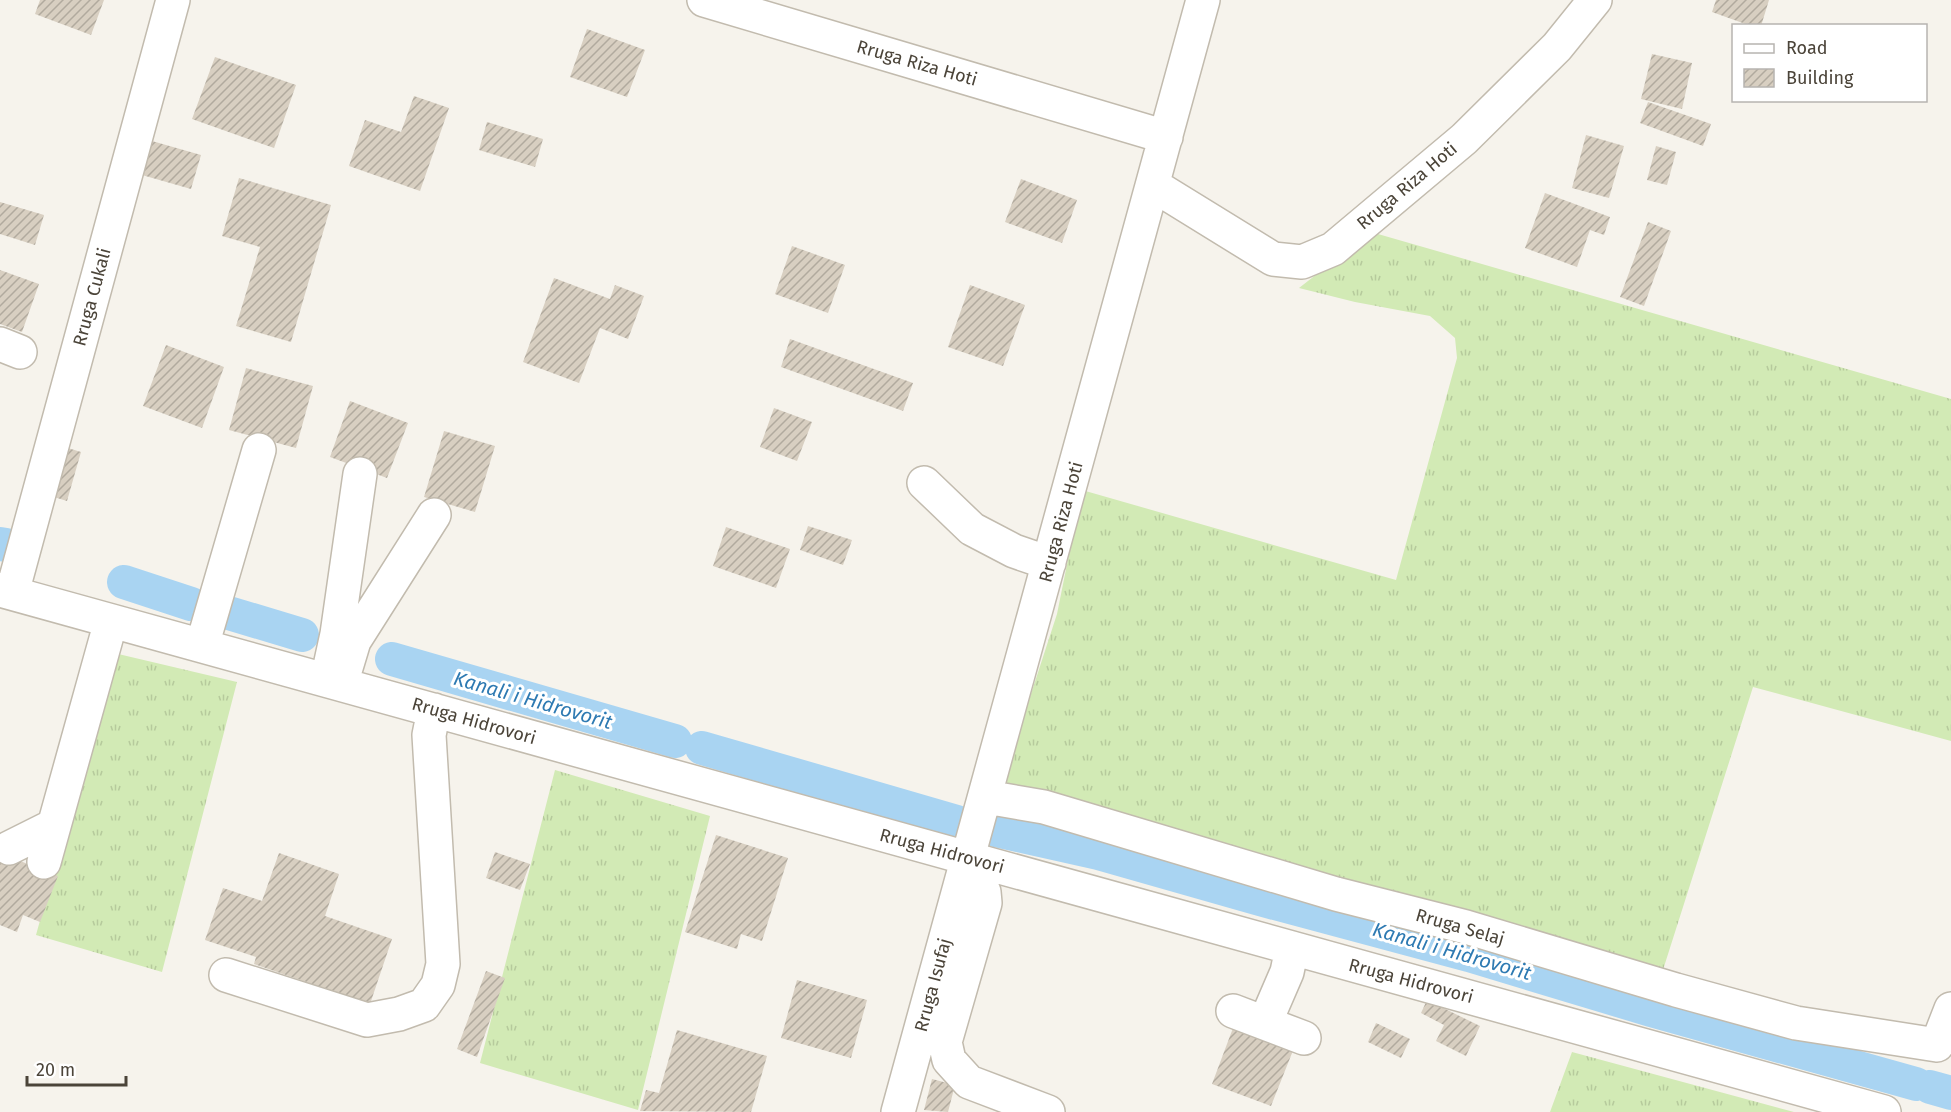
<svg xmlns="http://www.w3.org/2000/svg" width="1951" height="1112" viewBox="0 0 1951 1112" font-family="'Fira Sans',sans-serif">
<defs>
<pattern id="grass-tufts" width="24" height="20" patternUnits="userSpaceOnUse" patternTransform="scale(1.5)"><rect width="24" height="20" fill="#d2eab5"/><path d="M3 7l-1-3M5 7V3M7 7l1-3M15 17l-1-3M17 17v-4M19 17l1-3" fill="none" stroke="#b6ca9c"/></pattern>
<pattern id="building-hatch" width="6" height="6" patternUnits="userSpaceOnUse" patternTransform="scale(1.5)"><rect width="6" height="6" fill="#d8cfc1"/><path d="M-1 1l2-2M0 6l6-6M5 7l2-2" fill="none" stroke="#b1aa9e"/></pattern>
</defs>
<rect width="100%" height="100%" fill="#f6f3ec"/>
<path fill="url(#grass-tufts)" d="M 1371,232 L 1951,399 L 1951,741 L 1753,687 L 1662,973 L 1001,786 L 1057,614 L 1082,490 L 1396,580 L 1457,358 L 1455,338 L 1430,316 L 1355,302 L 1299,288 Z
M 114,653 L 237,682 L 162,972 L 36,935 Z
M 555,770 L 710,816 L 638,1110 L 480,1063 Z
M 1572,1052 L 1794,1112 L 1550,1112 Z"/>
<g fill="none" stroke-linecap="round" stroke-linejoin="round">
<path stroke="#a9d4f2" stroke-width="34" d="M 0,544 L 6,545
M 124,582 L 191,604
M 222,611 L 302,635
M 392,659 L 675,741
M 702,748 L 957,822
M 986,828 L 1098,853 L 1256,898 L 1469,955 L 1651,1010 L 1916,1084
M 1930,1087 L 1951,1093"/>
</g>
<path fill="url(#building-hatch)" d="M 40,0 L 104,0 L 91,35 L 35,14 Z
M 1716,0 L 1769,0 L 1761,26 L 1751,26 L 1712,12 Z
M 587,29 L 645,50 L 627,97 L 570,77 Z
M 1652,54 L 1692,63 L 1682,109 L 1641,99 Z
M 215,57 L 296,85 L 274,148 L 192,119 Z
M 414,96 L 449,108 L 420,191 L 349,166 L 365,120 L 401,132 Z
M 1648,102 L 1711,124 L 1703,146 L 1640,123 Z
M 487,122 L 543,139 L 535,167 L 479,150 Z
M 1586,135 L 1624,146 L 1609,198 L 1572,188 Z
M 152,141 L 201,155 L 191,189 L 142,175 Z
M 1656,146 L 1676,152 L 1667,185 L 1647,180 Z
M 239,178 L 331,205 L 291,342 L 236,326 L 260,247 L 222,236 Z
M 1021,179 L 1077,200 L 1062,243 L 1005,222 Z
M 1545,193 L 1610,217 L 1604,235 L 1590,230 L 1577,267 L 1525,248 Z
M 0,202 L 44,215 L 35,245 L 0,234 Z
M 1648,222 L 1671,231 L 1644,306 L 1620,297 Z
M 792,246 L 845,265 L 828,313 L 775,294 Z
M 0,270 L 39,284 L 22,332 L 0,324 Z
M 554,278 L 610,299 L 615,285 L 644,296 L 628,339 L 600,328 L 579,383 L 523,362 Z
M 970,285 L 1025,305 L 1003,366 L 948,347 Z
M 790,339 L 913,383 L 903,411 L 781,367 Z
M 166,345 L 224,367 L 202,428 L 143,406 Z
M 246,368 L 313,386 L 296,448 L 229,430 Z
M 350,401 L 408,423 L 387,478 L 330,457 Z
M 774,408 L 812,422 L 797,461 L 760,447 Z
M 444,431 L 495,446 L 475,512 L 424,497 Z
M 58,445 L 81,452 L 67,501 L 44,494 Z
M 808,526 L 852,540 L 843,565 L 800,550 Z
M 726,527 L 790,549 L 776,588 L 713,566 Z
M 716,835 L 788,858 L 762,941 L 741,934 L 737,949 L 685,932 Z
M 495,852 L 530,864 L 520,890 L 486,878 Z
M 0,853 L 58,876 L 40,922 L 23,915 L 17,932 L 0,925 Z
M 279,853 L 339,874 L 325,916 L 392,939 L 370,1004 L 254,964 L 256,957 L 205,940 L 223,888 L 262,901 Z
M 486,971 L 505,978 L 477,1057 L 457,1049 Z
M 797,980 L 867,1000 L 851,1058 L 781,1038 Z
M 1427,1000 L 1480,1026 L 1466,1056 L 1436,1041 L 1444,1025 L 1421,1013 Z
M 1236,1020 L 1296,1043 L 1271,1106 L 1212,1084 Z
M 1376,1023 L 1410,1039 L 1401,1058 L 1368,1042 Z
M 677,1030 L 767,1056 L 751,1112 L 640,1111 L 646,1090 L 659,1093 Z
M 932,1079 L 955,1085 L 948,1112 L 924,1110 Z"/>
<g fill="none" stroke-linecap="round" stroke-linejoin="round">
<g stroke="#c2bbae" stroke-width="36">
<path id="minor" d="M 704,0 L 1166,137
M 1153,185 L 1273,259 L 1302,262 L 1333,249 L 1464,139 L 1557,47 L 1595,0
M 0,344 L 20,352
M 924,483 L 972,529 L 1014,551 L 1049,563
M 0,590 L 1884,1112
M 12,593 L 173,0
M 202,646 L 259,450
M 345,671 L 354,641 L 434,515
M 327,680 L 337,634 L 360,474
M 986,797 L 1044,807 L 1336,894 L 1466,927 L 1676,990 L 1796,1023 L 1937,1045 L 1951,1009
M 9,848 L 53,826
M 969,859 L 984,892 L 985,903 L 945,1042 L 949,1060 L 969,1082 L 1048,1112
M 44,862 L 111,621
M 226,975 L 367,1020 L 399,1014 L 424,1005 L 438,985 L 443,964 L 429,735 L 434,710
M 1233,1011 L 1304,1038
M 1265,1023 L 1287,972 L 1292,948
M 898,1112 L 1203,0"/>
</g>
<use href="#minor" stroke="#fff" stroke-width="33"/>
</g>
<g text-anchor="middle" stroke-width="6" stroke-linejoin="round" paint-order="stroke">
<g font-size="18" fill="#4b4439" stroke="#fff">
<text transform="translate(917 63) rotate(16)" y="6">Rruga Riza Hoti</text>
<text transform="translate(1407 186) rotate(-40)" y="6">Rruga Riza Hoti</text>
<text transform="translate(92 297) rotate(-75)" y="6">Rruga Cukali</text>
<text transform="translate(1061 522) rotate(-75)" y="6">Rruga Riza Hoti</text>
<text transform="translate(474 721) rotate(16)" y="6">Rruga Hidrovori</text>
<text transform="translate(942 851) rotate(15)" y="6">Rruga Hidrovori</text>
<text transform="translate(1460 927) rotate(16)" y="6">Rruga Selaj</text>
<text transform="translate(1411 981) rotate(15)" y="6">Rruga Hidrovori</text>
<text transform="translate(933 985) rotate(-75)" y="6">Rruga Isufaj</text>
</g>
<g font-size="20" font-style="italic" fill="#2e7ab2" stroke="#fff">
<text transform="translate(533 700) rotate(16)" y="7">Kanali i Hidrovorit</text>
<text transform="translate(1452 951) rotate(16)" y="7">Kanali i Hidrovorit</text>
</g>
</g>
<rect x="1732" y="24" width="195" height="78" fill="#ffffff" stroke="#b7b4b0" stroke-width="1.5"/>
<rect x="1744" y="44" width="30" height="9" fill="#ffffff" stroke="#b7b4b0" stroke-width="1.5"/>
<text x="1786" y="54" font-size="18" fill="#4b4439">Road</text>
<rect x="1744" y="69" width="30" height="18" fill="url(#building-hatch)" stroke="#b7b4b0" stroke-width="1.5"/>
<text x="1786" y="84" font-size="18" fill="#4b4439">Building</text>
<path d="M27 1076v9h99v-9" fill="none" stroke="#4b4439" stroke-width="3"/>
<text x="36" y="1076" font-size="18" fill="#4b4439" stroke="#ffffff" stroke-width="4.5" paint-order="stroke">20 m</text>
</svg>
